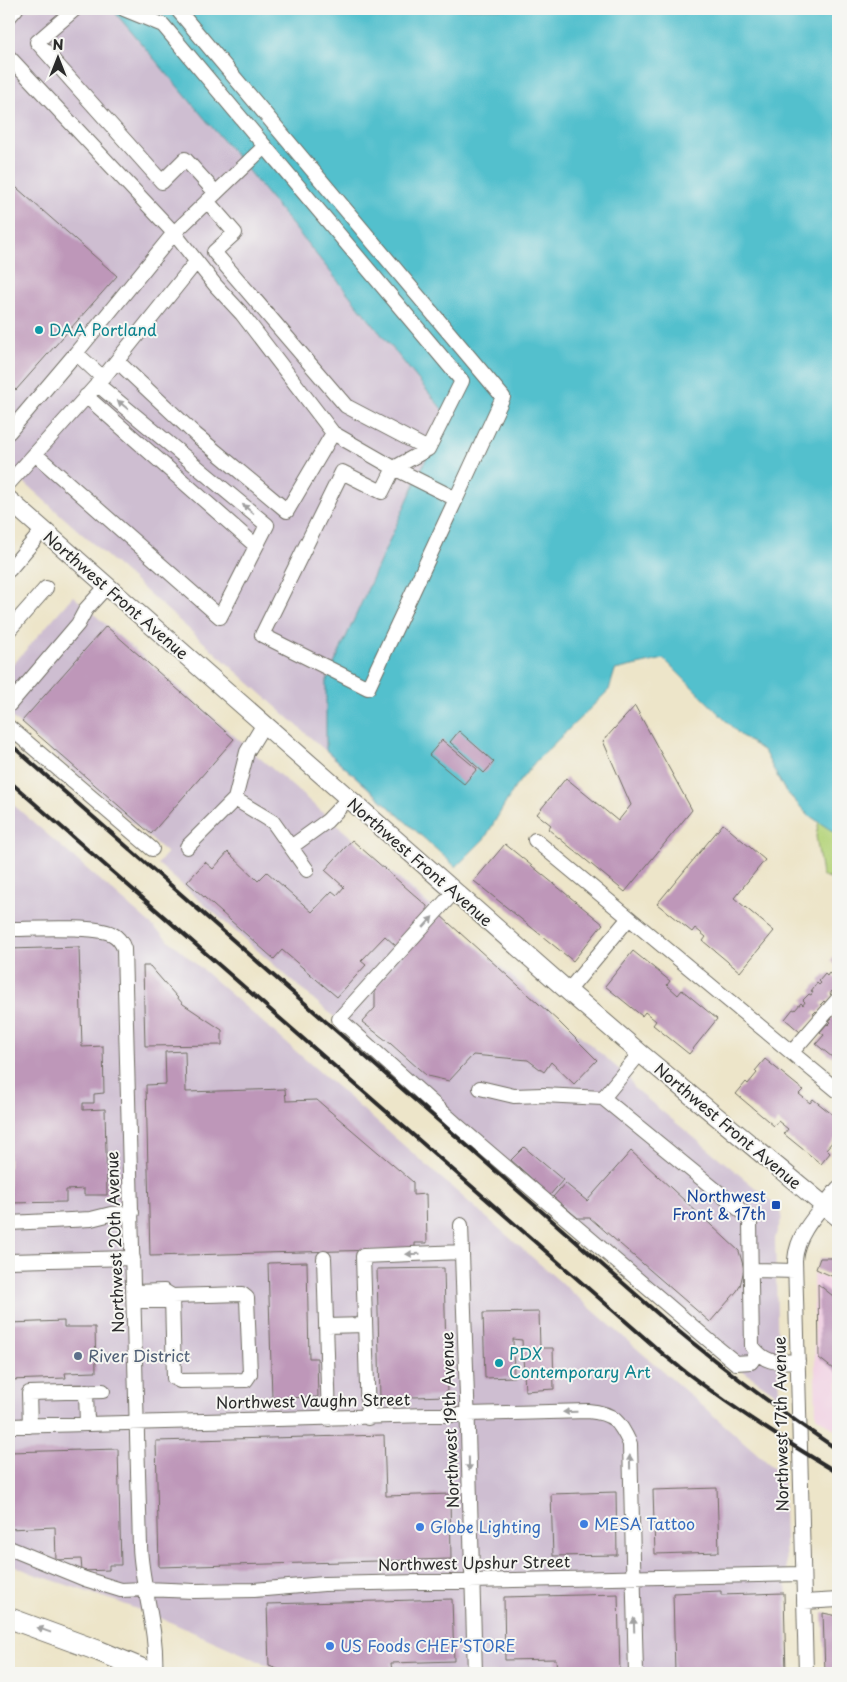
<svg xmlns="http://www.w3.org/2000/svg" width="847" height="1682" viewBox="0 0 847 1682" font-family="'Playpen Sans',sans-serif">
<rect width="100%" height="100%" fill="#f6f6f2"/>
<filter id="ink" filterUnits="userSpaceOnUse"><feTurbulence type="fractalNoise" baseFrequency=".02" numOctaves="2"/><feDisplacementMap in="SourceGraphic" scale="10" xChannelSelector="R" yChannelSelector="G"/><feConvolveMatrix kernelMatrix="1 2 1 2 8 2 1 2 1" color-interpolation-filters="sRGB"/></filter>
<filter id="wash" filterUnits="userSpaceOnUse"><feTurbulence type="fractalNoise" baseFrequency=".0096" numOctaves="4" result="noise"/><feDisplacementMap in="SourceGraphic" scale="20" xChannelSelector="R" yChannelSelector="G"/><feGaussianBlur stdDeviation="1.12" result="paint"/><feColorMatrix in="noise" values="0 0 0 0 0 0 0 0 0 0 0 0 0 0 0 0 0 1.4 0 .05"/><feComposite in="paint" operator="in"/></filter>
<g filter="url(#wash)">
<rect width="100%" height="100%" fill="#ede5c9"/>
<path fill="#f1d0e3" d="M 813,1273 L 838,1283 L 838,1432 L 816,1416 Z"/>
<path fill="#cebed1" d="M 9,9 L 195,9 L 523,401 L 456,867 L 9,469 Z
M 73,596 L 629,1078 L 635,1089 L 775,1204 L 779,1209 L 782,1218 L 777,1231 L 775,1239 L 779,1396 L 733,1364 L 158,864 L 167,853 L 9,715 L 9,669 Z
M 9,801 L 783,1476 L 789,1673 L 286,1673 L 170,1622 L 121,1603 L 31,1573 L 9,1563 Z"/>
<path fill="#b5d47b" stroke="#708053" d="M 838,799 L 838,883 L 822,875 L 816,836 L 819,821 Z"/>
<path fill="#53c0cd" stroke="#3f767c" d="M 112,9 L 838,9 L 838,835 L 807,814 L 784,789 L 764,751 L 740,735 L 664,659 L 615,670 L 609,690 L 535,762 L 515,787 L 485,838 L 456,867 L 326,750 L 326,682 L 446,414 L 228,146 Z"/>
<g id="blocks">
<path fill="#be97b9" d="M 9,181 L 117,276 L 16,390 L 9,384 Z
M 106,626 L 234,739 L 151,834 L 22,721 Z
M 635,706 L 692,810 L 625,892 L 548,829 L 551,825 L 537,814 L 566,778 L 618,821 L 631,805 L 603,741 Z
M 459,731 L 494,762 L 484,773 L 450,742 Z
M 442,740 L 477,769 L 464,784 L 429,755 Z
M 723,824 L 765,860 L 734,898 L 774,931 L 740,972 L 703,941 L 706,937 L 695,928 L 692,932 L 657,904 Z
M 352,840 L 427,906 L 427,911 L 396,946 L 385,936 L 361,961 L 366,965 L 337,997 L 282,950 L 274,959 L 187,882 L 205,862 L 213,869 L 228,852 L 258,881 L 267,872 L 312,912 L 332,891 L 337,895 L 344,887 L 325,870 Z
M 505,844 L 603,924 L 573,961 L 474,881 Z
M 440,915 L 558,1021 L 597,1060 L 574,1084 L 551,1062 L 544,1072 L 528,1060 L 473,1055 L 449,1081 L 427,1076 L 391,1044 L 362,1022 L 375,1008 L 375,989 Z
M 79,947 L 82,1047 L 103,1046 L 104,1093 L 94,1094 L 94,1103 L 83,1103 L 83,1110 L 105,1109 L 107,1195 L 84,1195 L 84,1189 L 66,1190 L 66,1202 L 9,1203 L 9,949 Z
M 633,951 L 670,981 L 667,985 L 678,995 L 682,990 L 717,1019 L 689,1054 L 653,1025 L 656,1021 L 645,1012 L 642,1016 L 605,986 Z
M 838,953 L 838,967 L 831,961 Z
M 143,966 L 150,966 L 183,1004 L 222,1030 L 222,1045 L 145,1046 Z
M 829,973 L 838,980 L 838,989 L 834,993 L 832,991 L 830,994 L 832,996 L 826,1003 L 824,1001 L 821,1004 L 823,1006 L 818,1013 L 816,1011 L 813,1014 L 816,1015 L 800,1032 L 785,1019 L 793,1009 L 795,1010 L 801,1003 L 803,1005 L 805,1002 L 803,1000 L 809,994 L 811,995 L 813,992 L 811,991 L 817,983 L 819,985 L 821,983 L 819,981 L 825,974 L 827,976 Z
M 836,1013 L 838,1015 L 838,1049 L 832,1057 L 816,1044 L 824,1035 L 820,1032 L 827,1024 L 828,1025 L 831,1022 L 829,1021 Z
M 185,1051 L 186,1092 L 285,1089 L 286,1101 L 317,1100 L 413,1182 L 413,1195 L 426,1194 L 427,1243 L 415,1243 L 415,1249 L 150,1256 L 146,1085 L 166,1084 L 165,1052 Z
M 765,1059 L 803,1090 L 799,1094 L 810,1103 L 813,1099 L 838,1119 L 838,1140 L 836,1138 L 826,1149 L 830,1153 L 821,1164 L 784,1134 L 788,1129 L 778,1121 L 774,1126 L 736,1094 L 746,1082 L 748,1084 L 757,1073 L 755,1071 Z
M 524,1147 L 563,1180 L 550,1195 L 511,1160 Z
M 631,1151 L 739,1251 L 744,1269 L 740,1286 L 737,1291 L 710,1322 L 590,1218 L 578,1218 L 553,1197 L 565,1183 L 587,1201 Z
M 820,1258 L 838,1258 L 838,1279 L 816,1269 Z
M 307,1262 L 309,1358 L 317,1358 L 318,1397 L 272,1398 L 268,1263 Z
M 444,1268 L 447,1396 L 380,1398 L 377,1269 Z
M 818,1284 L 838,1300 L 838,1373 L 819,1358 Z
M 539,1312 L 540,1348 L 553,1348 L 554,1389 L 525,1391 L 522,1340 L 513,1339 L 514,1377 L 485,1378 L 483,1313 Z
M 64,1321 L 64,1327 L 95,1327 L 96,1372 L 65,1373 L 66,1378 L 9,1380 L 9,1323 Z
M 384,1435 L 386,1496 L 450,1494 L 451,1559 L 159,1567 L 156,1441 Z
M 118,1449 L 121,1565 L 109,1565 L 109,1570 L 82,1571 L 81,1559 L 56,1560 L 55,1527 L 9,1529 L 9,1452 Z
M 717,1488 L 719,1552 L 655,1554 L 653,1490 Z
M 616,1492 L 617,1555 L 553,1556 L 551,1494 Z
M 721,1591 L 721,1595 L 784,1593 L 786,1673 L 675,1673 L 673,1593 Z
M 618,1594 L 620,1673 L 557,1673 L 556,1659 L 505,1660 L 504,1597 Z
M 452,1599 L 454,1661 L 391,1663 L 392,1673 L 288,1673 L 269,1666 L 267,1604 Z
M 823,1613 L 838,1616 L 838,1673 L 825,1673 Z"/>
</g>
</g>
<g filter="url(#ink)">
<use href="#blocks" fill-opacity="0" stroke="#6f6c62" stroke-width="1"/>
<g fill="none" stroke-linecap="round" stroke-linejoin="round">
<g stroke="#6f6c62" stroke-width="16">
<path id="minor" d="M 75,9 L 37,42 L 162,182 L 185,159 L 216,193
M 124,9 L 163,25 L 462,381 L 428,449
M 9,17 L 16,9
M 9,57 L 174,233 L 216,286 L 242,314 L 333,433 L 394,468 L 456,499 L 503,397 L 177,9
M 207,201 L 235,233 L 214,252 L 346,406 L 428,449 L 394,468 L 382,492 L 342,472 L 262,635 L 368,688 L 456,499
M 76,353 L 174,233 L 265,146
M 117,361 L 196,435 L 287,511 L 333,433
M 86,396 L 256,546
M 9,432 L 76,353 L 103,378
M 35,454 L 220,617 L 267,525 L 97,384
M 9,483 L 103,378 L 196,262
M 9,570 L 43,530
M 9,630 L 46,588
M 9,705 L 78,624 L 86,609 L 107,586
M 9,727 L 152,849
M 235,799 L 273,822 L 307,870
M 535,840 L 838,1091
M 187,847 L 235,799 L 247,752 L 264,724
M 291,847 L 327,821 L 348,799
M 454,892 L 339,1019 L 457,1125 L 719,1349 L 736,1363 L 751,1362 L 757,1353
M 9,929 C 31,929 94,925 112,934 C 118,937 122,943 124,949 L 140,1547 C 142,1590 158,1629 155,1673
M 568,991 L 629,918
M 792,1052 L 838,999
M 640,1053 L 603,1098 L 745,1214 L 750,1222 L 752,1346 C 766,1365 777,1362 798,1361
M 480,1088 L 514,1096 L 543,1095 L 603,1098
M 9,1223 L 91,1219 L 111,1214 L 132,1213
M 461,1225 L 467,1397 L 475,1673
M 324,1258 L 329,1419
M 9,1261 L 133,1258
M 751,1270 L 795,1271
M 134,1292 L 164,1291 L 172,1296 L 167,1301 L 134,1301
M 242,1294 L 247,1298 L 250,1374 L 246,1380 L 180,1381 L 174,1378 L 172,1296 Z
M 326,1326 L 365,1325
M 86,1391 L 87,1424
M 368,1418 L 363,1256 L 462,1252
M 9,1426 L 588,1411 C 614,1413 620,1422 630,1444 L 636,1673
M 30,1426 L 29,1393 L 103,1391
M 9,1548 L 85,1579 L 121,1590 L 145,1589 L 194,1591 L 254,1590 L 324,1584 L 803,1574
M 804,1602 L 838,1600
M 806,1673 L 795,1260 C 797,1231 821,1210 838,1188"/>
</g>
<g stroke="#6f6c62" stroke-width="20">
<path id="major" d="M 9,500 L 568,991 L 640,1053 L 838,1217"/>
</g>
<g stroke="#6f6c62" stroke-width="22">
<path id="highway" d="M 9,1618 L 99,1651 L 152,1673"/>
</g>
<use href="#minor" stroke="#fff" stroke-width="14"/>
<use href="#major" stroke="#fff" stroke-width="18"/>
<use href="#highway" stroke="#fff" stroke-width="20"/>
<path stroke="#2b2b2b" stroke-width="4" d="M 9,743 L 665,1320 C 721,1367 778,1410 838,1450
M 9,781 L 663,1354 C 718,1399 778,1437 838,1473"/>
</g>
<defs><path id="oneway-solid" d="M-6-.8H1V-3.2L6.5 0L1 3.2V.8H-6Z" transform="scale(1.25)"/></defs>
<g fill="#a0a0a0">
<use href="#oneway-solid" transform="translate(123 405) rotate(-140)"/>
<use href="#oneway-solid" transform="translate(248 509) rotate(-140)"/>
<use href="#oneway-solid" transform="translate(428 922) rotate(-48)"/>
<use href="#oneway-solid" transform="translate(413 1254) rotate(178)"/>
<use href="#oneway-solid" transform="translate(570 1412) rotate(178)"/>
<use href="#oneway-solid" transform="translate(630 1462) rotate(-91)"/>
<use href="#oneway-solid" transform="translate(469 1464) rotate(89)"/>
<use href="#oneway-solid" transform="translate(634 1625) rotate(-92)"/>
<use href="#oneway-solid" transform="translate(44 1630) rotate(-160)"/>
</g>
</g>
<g fill="#0f9aa8" stroke="#f6f6f2" stroke-width="2">
<circle cx="39" cy="330" r="5"/>
<circle cx="499" cy="1363" r="5"/>
</g>
<rect fill="#1a4fb4" stroke="#f6f6f2" stroke-width="2" x="771" y="1200" width="10" height="10" rx="2.5"/>
<circle fill="#5c6f8a" stroke="#f6f6f2" stroke-width="2" cx="78" cy="1356" r="5"/>
<g fill="#3f7fe0" stroke="#f6f6f2" stroke-width="2">
<circle cx="584" cy="1524" r="5"/>
<circle cx="420" cy="1527" r="5"/>
<circle cx="330" cy="1646" r="5"/>
</g>
<g text-anchor="middle" stroke-width="4" stroke-linejoin="round" paint-order="stroke">
<g font-size="16" fill="#0d838f" stroke="#f6f6f2" text-anchor="start">
<text x="49" y="336">DAA Portland</text>
<text x="509" y="1360">PDX<tspan x="509" dy="18">Contemporary Art</tspan></text>
</g>
<g font-size="16" fill="#2b2b2b" stroke="#f6f6f2">
<text transform="translate(116 595) rotate(41)" y="6">Northwest Front Avenue</text>
<text transform="translate(420 862) rotate(41)" y="6">Northwest Front Avenue</text>
<text transform="translate(728 1126) rotate(40)" y="6">Northwest Front Avenue</text>
<text transform="translate(115 1242) rotate(-92)" y="6">Northwest 20th Avenue</text>
<text transform="translate(313 1401) rotate(-1)" y="6">Northwest Vaughn Street</text>
<text transform="translate(450 1420) rotate(-92)" y="6">Northwest 19th Avenue</text>
<text transform="translate(781 1424) rotate(-91)" y="6">Northwest 17th Avenue</text>
<text transform="translate(474 1563) rotate(-1)" y="6">Northwest Upshur Street</text>
</g>
<g font-size="16" fill="#164399" stroke="#f6f6f2" text-anchor="end">
<text x="766" y="1202">Northwest<tspan x="766" dy="18">Front &amp; 17th</tspan></text>
</g>
<g font-size="16" fill="#4e5e75" stroke="#f6f6f2" text-anchor="start">
<text x="88" y="1362">River District</text>
</g>
<g font-size="16" fill="#366cbe" stroke="#f6f6f2" text-anchor="start">
<text x="594" y="1530">MESA Tattoo</text>
<text x="430" y="1533">Globe Lighting</text>
<text x="340" y="1652">US Foods CHEF’STORE</text>
</g>
</g>
<rect width="847" height="1682" fill="none" stroke="#f6f6f2" stroke-width="30"/>
<g transform="translate(58 58)" stroke="#f6f6f2" stroke-width="4" paint-order="stroke">
<path d="M0-4L9 19L0 12L-9 19Z" fill="#2b2b2b"/>
<text y="-8" font-size="14" font-weight="bold" text-anchor="middle" fill="#2b2b2b">N</text>
</g>
</svg>
